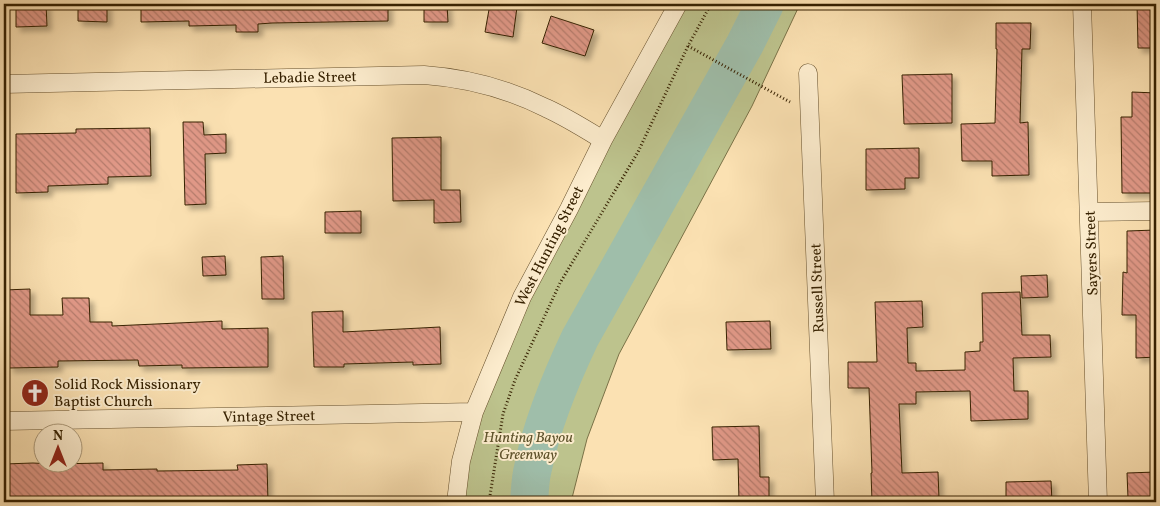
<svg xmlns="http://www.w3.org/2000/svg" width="1160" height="506" viewBox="0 0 1160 506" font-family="Vollkorn,serif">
<defs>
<pattern id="building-back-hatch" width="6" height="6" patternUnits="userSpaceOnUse" patternTransform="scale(1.25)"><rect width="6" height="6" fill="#e09887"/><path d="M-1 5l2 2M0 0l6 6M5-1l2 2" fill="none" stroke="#b67c6c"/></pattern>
<filter id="shadow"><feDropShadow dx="4.5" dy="4.5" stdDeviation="2.5" flood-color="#0004"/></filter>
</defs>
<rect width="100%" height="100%" fill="#fbe1b2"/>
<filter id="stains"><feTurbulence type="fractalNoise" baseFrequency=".004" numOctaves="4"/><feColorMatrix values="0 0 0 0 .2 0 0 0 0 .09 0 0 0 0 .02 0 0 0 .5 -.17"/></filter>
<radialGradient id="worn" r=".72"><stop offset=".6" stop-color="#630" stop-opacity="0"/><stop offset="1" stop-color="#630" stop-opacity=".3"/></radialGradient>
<path fill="#bdc38d" stroke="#7a7247" d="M 687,4 L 800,4 L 752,106 L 619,354 L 587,439 L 571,502 L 463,502 L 474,433 L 515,328 L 604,151 Z"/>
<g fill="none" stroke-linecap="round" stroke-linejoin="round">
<path stroke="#9fbeaa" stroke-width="38" d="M 529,502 C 530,491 530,479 533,468 C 542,424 561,378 580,338 L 745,44 L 765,4"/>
</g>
<path fill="url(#building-back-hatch)" stroke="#362101" filter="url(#shadow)" d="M 16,4 L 46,4 L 47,26 L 16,27 Z
M 78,4 L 107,4 L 107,22 L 78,21 Z
M 141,4 L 272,4 L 272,7 L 307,6 L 307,4 L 388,4 L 388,21 L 272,23 L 258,24 L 258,32 L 236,32 L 236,25 L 189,26 L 189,21 L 141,22 Z
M 424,4 L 447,4 L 448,22 L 424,22 Z
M 490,4 L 517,7 L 513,37 L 485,32 Z
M 1137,4 L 1156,4 L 1156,48 L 1138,48 Z
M 551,16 L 594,30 L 585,56 L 542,43 Z
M 996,23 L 1031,23 L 1030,49 L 1022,49 L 1020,123 L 1028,122 L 1029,175 L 992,176 L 992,161 L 962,161 L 961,124 L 995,123 L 997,49 L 996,49 Z
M 952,74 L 952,123 L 904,124 L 902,75 Z
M 1132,92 L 1156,93 L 1156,193 L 1122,193 L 1121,117 L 1132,117 Z
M 183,122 L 203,122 L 204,135 L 226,134 L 226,153 L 205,154 L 206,204 L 185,205 Z
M 150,128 L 151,176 L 108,177 L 108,184 L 48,186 L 48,192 L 16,193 L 16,134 L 76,133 L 76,129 Z
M 441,137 L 441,190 L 460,190 L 461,222 L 434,223 L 434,200 L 393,201 L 392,138 Z
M 919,148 L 919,178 L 905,178 L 905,189 L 866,190 L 866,149 Z
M 361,211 L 361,233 L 325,233 L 325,212 Z
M 1156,230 L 1156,357 L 1136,358 L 1136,315 L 1122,315 L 1123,272 L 1127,273 L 1127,231 Z
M 225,256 L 226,275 L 203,276 L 202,257 Z
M 283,256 L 284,299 L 262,299 L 261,257 Z
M 1047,275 L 1048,297 L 1022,298 L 1021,276 Z
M 30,289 L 30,315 L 63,315 L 62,298 L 89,298 L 90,322 L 112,322 L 112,326 L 222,321 L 222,329 L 268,328 L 268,367 L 182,368 L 182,365 L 139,366 L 138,360 L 58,361 L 58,367 L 9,368 L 8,318 L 4,318 L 4,290 Z
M 1020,292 L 1022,335 L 1050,335 L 1051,357 L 1013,358 L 1014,391 L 1028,391 L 1028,419 L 971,421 L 970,391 L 916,392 L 916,404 L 899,404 L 902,473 L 938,472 L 939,499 L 872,501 L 871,473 L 872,473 L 869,388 L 848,388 L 848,362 L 877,362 L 875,302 L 922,301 L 923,327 L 907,328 L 908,363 L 916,363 L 916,371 L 965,370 L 965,352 L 980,351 L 980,342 L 983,342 L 982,293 Z
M 343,311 L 343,332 L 440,327 L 441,364 L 413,365 L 413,362 L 344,364 L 344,367 L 314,367 L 312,312 Z
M 770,321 L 771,349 L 727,350 L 726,322 Z
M 759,426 L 760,477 L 769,477 L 769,502 L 739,502 L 738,459 L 713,460 L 712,427 Z
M 33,463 L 53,464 L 103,463 L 103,470 L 157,469 L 157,471 L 238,470 L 237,465 L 267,464 L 268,502 L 4,502 L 4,464 Z
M 1156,472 L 1156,497 L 1128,498 L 1127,473 Z
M 1051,481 L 1052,502 L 1006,502 L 1006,482 Z"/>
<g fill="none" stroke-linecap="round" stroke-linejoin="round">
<g stroke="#67512d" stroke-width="19">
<path id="street" d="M 1082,4 L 1098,502
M 808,73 L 825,502
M 4,84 L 424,75 C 466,78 508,89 546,108 C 566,117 585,129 603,140
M 1090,212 L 1156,211
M 4,421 L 474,412
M 456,502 L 461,461 L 474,412 L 522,297 L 569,209 L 603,140 L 678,4"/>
</g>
<path stroke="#362101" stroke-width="3" stroke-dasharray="1 2.5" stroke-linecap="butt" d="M 688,46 L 790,102
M 489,502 L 503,414 L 515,380 L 560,283 L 638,152 L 688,46 L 711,4"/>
<use href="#street" stroke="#fceccd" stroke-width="18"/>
</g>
<defs>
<g id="church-disc" transform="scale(1.4375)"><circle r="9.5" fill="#8f2418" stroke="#fceccd"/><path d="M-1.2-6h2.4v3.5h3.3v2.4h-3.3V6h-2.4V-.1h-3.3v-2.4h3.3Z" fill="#fff"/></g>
</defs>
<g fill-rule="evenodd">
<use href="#church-disc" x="35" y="393"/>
</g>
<g text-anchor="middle" stroke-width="4" stroke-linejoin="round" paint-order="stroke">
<g font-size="15" fill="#362101" stroke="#fceccd">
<text transform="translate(310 77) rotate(-1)" y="5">Lebadie Street</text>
<text transform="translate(549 246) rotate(-63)" y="5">West Hunting Street</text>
<text transform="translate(1091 253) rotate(-92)" y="5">Sayers Street</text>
<text transform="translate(817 288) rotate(-92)" y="5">Russell Street</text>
<text transform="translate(269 416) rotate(-1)" y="5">Vintage Street</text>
</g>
<g font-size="15" fill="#362101" stroke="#fceccd" text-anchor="start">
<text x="54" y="389">Solid Rock Missionary<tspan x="54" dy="17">Baptist Church</tspan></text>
</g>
<g font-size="15" font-style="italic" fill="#5e522b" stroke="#fceccd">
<text x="528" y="442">Hunting Bayou<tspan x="528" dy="17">Greenway</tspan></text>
</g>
</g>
<rect width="1160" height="506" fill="none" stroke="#fbe1b2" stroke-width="20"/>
<rect x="5" y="5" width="1150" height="496" fill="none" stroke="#362101" stroke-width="2.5"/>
<rect x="10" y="10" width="1140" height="486" fill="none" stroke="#362101"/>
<g transform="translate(58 448)"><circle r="24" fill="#fceccd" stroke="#ad9b7b"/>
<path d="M0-4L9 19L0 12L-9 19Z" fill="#8f2418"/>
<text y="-8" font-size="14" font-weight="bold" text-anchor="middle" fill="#362101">N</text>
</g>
<rect width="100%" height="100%" filter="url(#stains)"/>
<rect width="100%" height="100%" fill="url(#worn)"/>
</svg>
